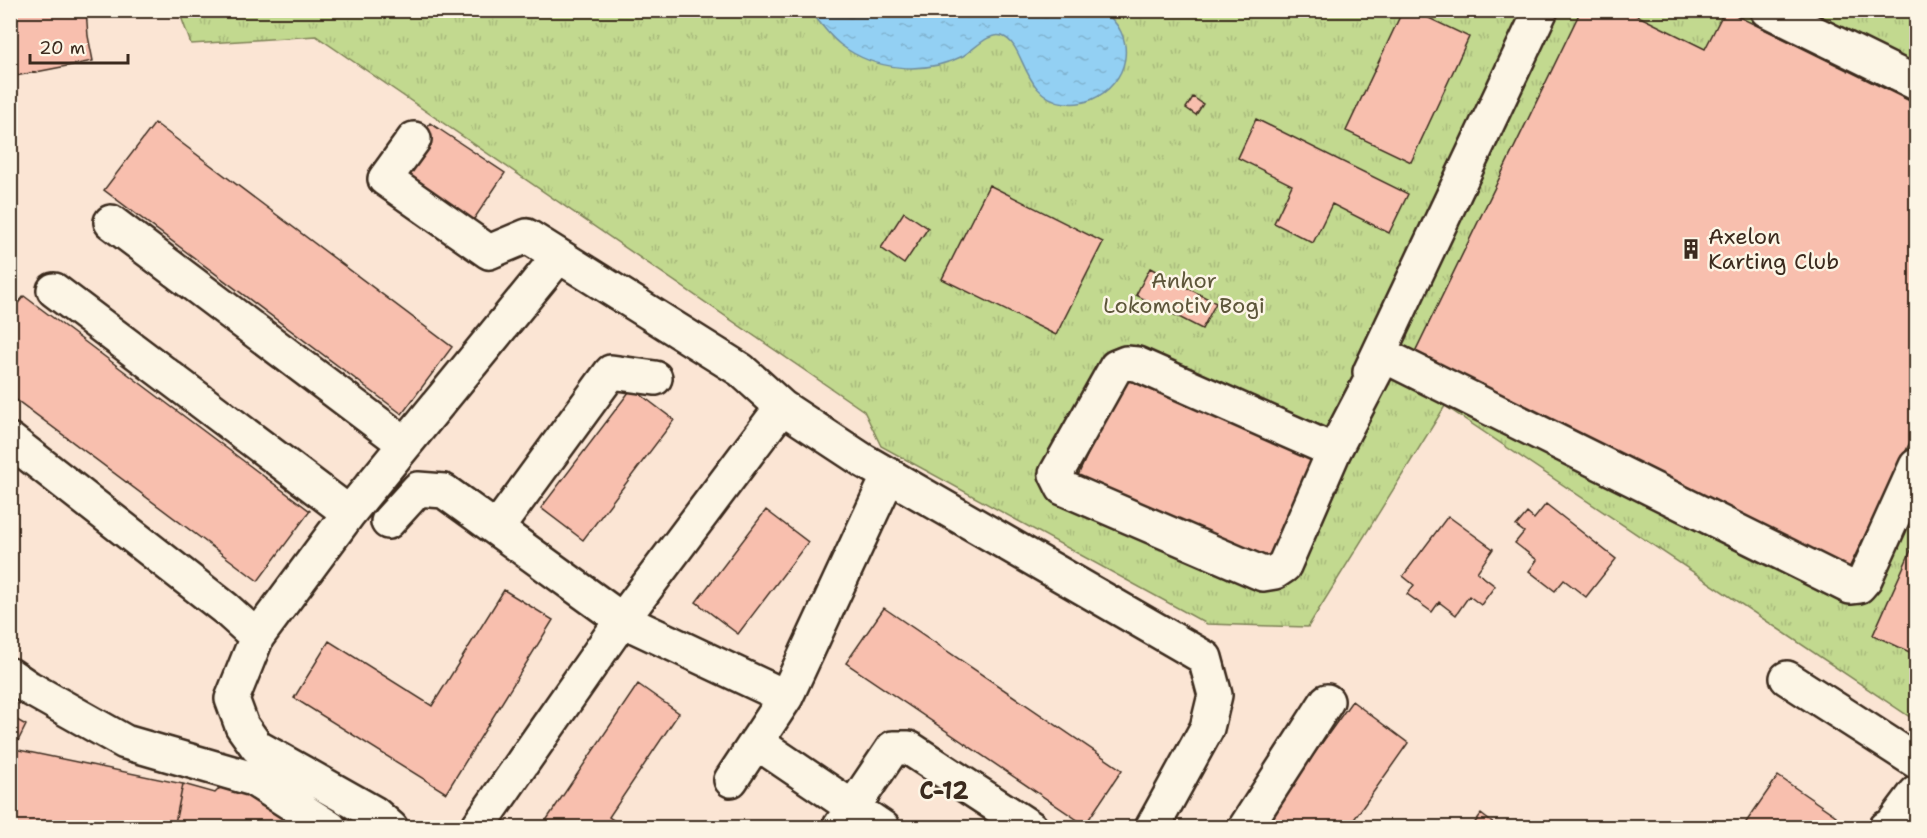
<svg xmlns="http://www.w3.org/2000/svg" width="1927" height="838" viewBox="0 0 1927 838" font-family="'Shantell Sans',sans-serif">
<defs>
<pattern id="park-tufts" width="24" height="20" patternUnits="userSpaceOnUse" patternTransform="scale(1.5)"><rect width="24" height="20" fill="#c2d98f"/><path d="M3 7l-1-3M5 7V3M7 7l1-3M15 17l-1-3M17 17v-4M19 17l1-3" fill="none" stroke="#a8ba7b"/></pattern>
<pattern id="water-ripples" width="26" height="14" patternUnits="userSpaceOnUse" patternTransform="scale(1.5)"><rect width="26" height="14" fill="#93d0f3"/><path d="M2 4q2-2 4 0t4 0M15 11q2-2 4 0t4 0" fill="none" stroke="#80b3d0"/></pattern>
</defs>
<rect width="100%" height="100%" fill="#fbe5d4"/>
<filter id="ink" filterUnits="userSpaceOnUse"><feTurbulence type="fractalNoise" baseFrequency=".0167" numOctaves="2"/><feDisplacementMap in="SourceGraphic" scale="12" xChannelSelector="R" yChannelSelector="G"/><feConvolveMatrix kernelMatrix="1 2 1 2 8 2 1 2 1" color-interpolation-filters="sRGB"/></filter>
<g filter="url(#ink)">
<path fill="url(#park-tufts)" stroke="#7e8256" stroke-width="1.5" d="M 179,11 L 1916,11 L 1916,721 L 1445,406 L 1308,627 L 1207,624 L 881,446 L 864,411 L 316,36 L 191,44 Z"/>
<path fill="url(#water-ripples)" stroke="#708e9e" stroke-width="1.5" d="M 811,11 L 1103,11 C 1110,17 1117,23 1121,32 C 1138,69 1103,108 1065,103 C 1021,97 1026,44 1002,36 C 988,32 974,50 963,56 C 925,75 875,71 841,45 C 829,36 820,23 811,11 Z"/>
<path fill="#f8bfae" stroke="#3b2a1e" stroke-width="1.5" d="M 10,10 L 86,10 L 88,36 L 93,61 L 10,77 Z
M 1403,10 L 1412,10 L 1469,37 L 1411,162 L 1346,131 Z
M 1581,10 L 1626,10 L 1705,49 L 1725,10 L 1916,104 L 1916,123 L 1910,138 L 1916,141 L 1916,430 L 1848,570 L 1412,358 Z
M 1193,97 L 1203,104 L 1196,115 L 1186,108 Z
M 1256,119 L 1408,194 L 1389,233 L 1332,204 L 1313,243 L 1274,223 L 1292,185 L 1238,158 Z
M 155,123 L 452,347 L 402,414 L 104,190 Z
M 430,123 L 505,173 L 466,231 L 391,181 Z
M 989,185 L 1103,242 L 1056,335 L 942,279 Z
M 904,212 L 928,228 L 904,264 L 881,248 Z
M 1150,268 L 1216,303 L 1202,329 L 1136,295 Z
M 24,296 L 310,511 L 258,581 L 10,395 L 10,313 Z
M 1137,345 L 1356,445 L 1294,580 L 1076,480 Z
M 632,388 L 674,420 L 583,540 L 541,508 Z
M 1546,504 L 1616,559 L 1586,597 L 1564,580 L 1555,591 L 1529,571 L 1537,560 L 1515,543 L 1524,532 L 1516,526 L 1527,513 L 1534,519 Z
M 766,510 L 808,542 L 738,634 L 696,602 Z
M 1448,516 L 1493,549 L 1477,572 L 1495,586 L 1481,605 L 1469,596 L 1456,615 L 1439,602 L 1432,612 L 1407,594 L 1414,585 L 1403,576 Z
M 1916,539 L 1916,655 L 1873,635 Z
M 504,590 L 553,620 L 446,793 L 294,698 L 329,641 L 432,706 Z
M 884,608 L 1122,770 L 1085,825 L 846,663 Z
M 638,684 L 679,713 L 609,817 L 625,828 L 541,828 Z
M 1352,701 L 1408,743 L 1348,828 L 1261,828 Z
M 10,716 L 26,725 L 14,749 L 183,784 L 174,828 L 10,826 Z
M 1778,776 L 1836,816 L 1829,828 L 1742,828 Z
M 183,784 L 215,793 L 222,786 L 256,796 L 288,813 L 281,828 L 174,828 Z
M 1481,814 L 1499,828 L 1471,828 Z"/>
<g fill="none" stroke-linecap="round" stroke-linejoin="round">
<g stroke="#3b2a1e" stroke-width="38">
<path id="minor" d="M 1767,10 L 1916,83
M 414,139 L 385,179 L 489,252 L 527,236 L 741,370 L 782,407 L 864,461 L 1205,658 L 1215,695 L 1207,728 L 1152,828
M 111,222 L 405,444
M 54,290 L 349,513
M 1379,353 L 1850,587 L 1859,586 L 1865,579 L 1916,466
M 1370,372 L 1541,10
M 10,440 L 226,609 L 257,637
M 1334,451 L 1137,364 L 1126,363 L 1116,367 L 1056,474 L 1063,488 L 1263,574 L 1275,572 L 1284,566 L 1334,451 L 1384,355
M 388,522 L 418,489 L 444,491 L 622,620 L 786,697
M 497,528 L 611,372 L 655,378
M 10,675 L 29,688 L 125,742 L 253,779 L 330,828
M 1787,678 L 1916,761
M 756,742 L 883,828
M 731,780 L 786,697 L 889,475
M 391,828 L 374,813 L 257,747 L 242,726 L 232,699 L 257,637 L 349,513 L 559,256
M 477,828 L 622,620 L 782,407
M 839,828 L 893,748 L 909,748 L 1031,828
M 1245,828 L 1327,701
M 1886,828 L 1892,825 L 1916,793"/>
</g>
<use href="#minor" stroke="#fcf5e5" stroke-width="33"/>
</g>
</g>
<defs>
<g id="building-bare" transform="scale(1.62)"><path d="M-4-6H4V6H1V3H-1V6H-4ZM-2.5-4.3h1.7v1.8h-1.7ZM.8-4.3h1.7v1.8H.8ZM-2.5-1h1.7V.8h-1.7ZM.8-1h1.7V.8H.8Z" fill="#3b2a1e" stroke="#fcf5e5" stroke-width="2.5" paint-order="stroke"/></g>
</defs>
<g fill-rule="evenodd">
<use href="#building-bare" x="1691" y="249"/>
</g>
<g text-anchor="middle" stroke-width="5" stroke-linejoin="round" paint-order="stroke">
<g font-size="22" fill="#3b2a1e" stroke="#fcf5e5" text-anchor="start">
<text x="1708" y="244">Axelon<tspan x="1708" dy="25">Karting Club</tspan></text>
</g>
<g font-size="22" fill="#5d563a" stroke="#fcf5e5">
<text x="1184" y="288">Anhor<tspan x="1184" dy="25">Lokomotiv Bogi</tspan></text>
</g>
<g font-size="24" font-weight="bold" fill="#3b2a1e" stroke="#fcf5e5">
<text x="944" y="799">C-12</text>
</g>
</g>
<rect width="1927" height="838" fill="none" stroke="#fcf5e5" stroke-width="36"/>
<rect x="18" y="18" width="1891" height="802" fill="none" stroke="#3b2a1e" stroke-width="2" filter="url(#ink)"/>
<path d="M30 54v9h98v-9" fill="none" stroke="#3b2a1e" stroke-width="3"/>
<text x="39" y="54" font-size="18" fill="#3b2a1e" stroke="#fcf5e5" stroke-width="4.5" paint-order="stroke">20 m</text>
</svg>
